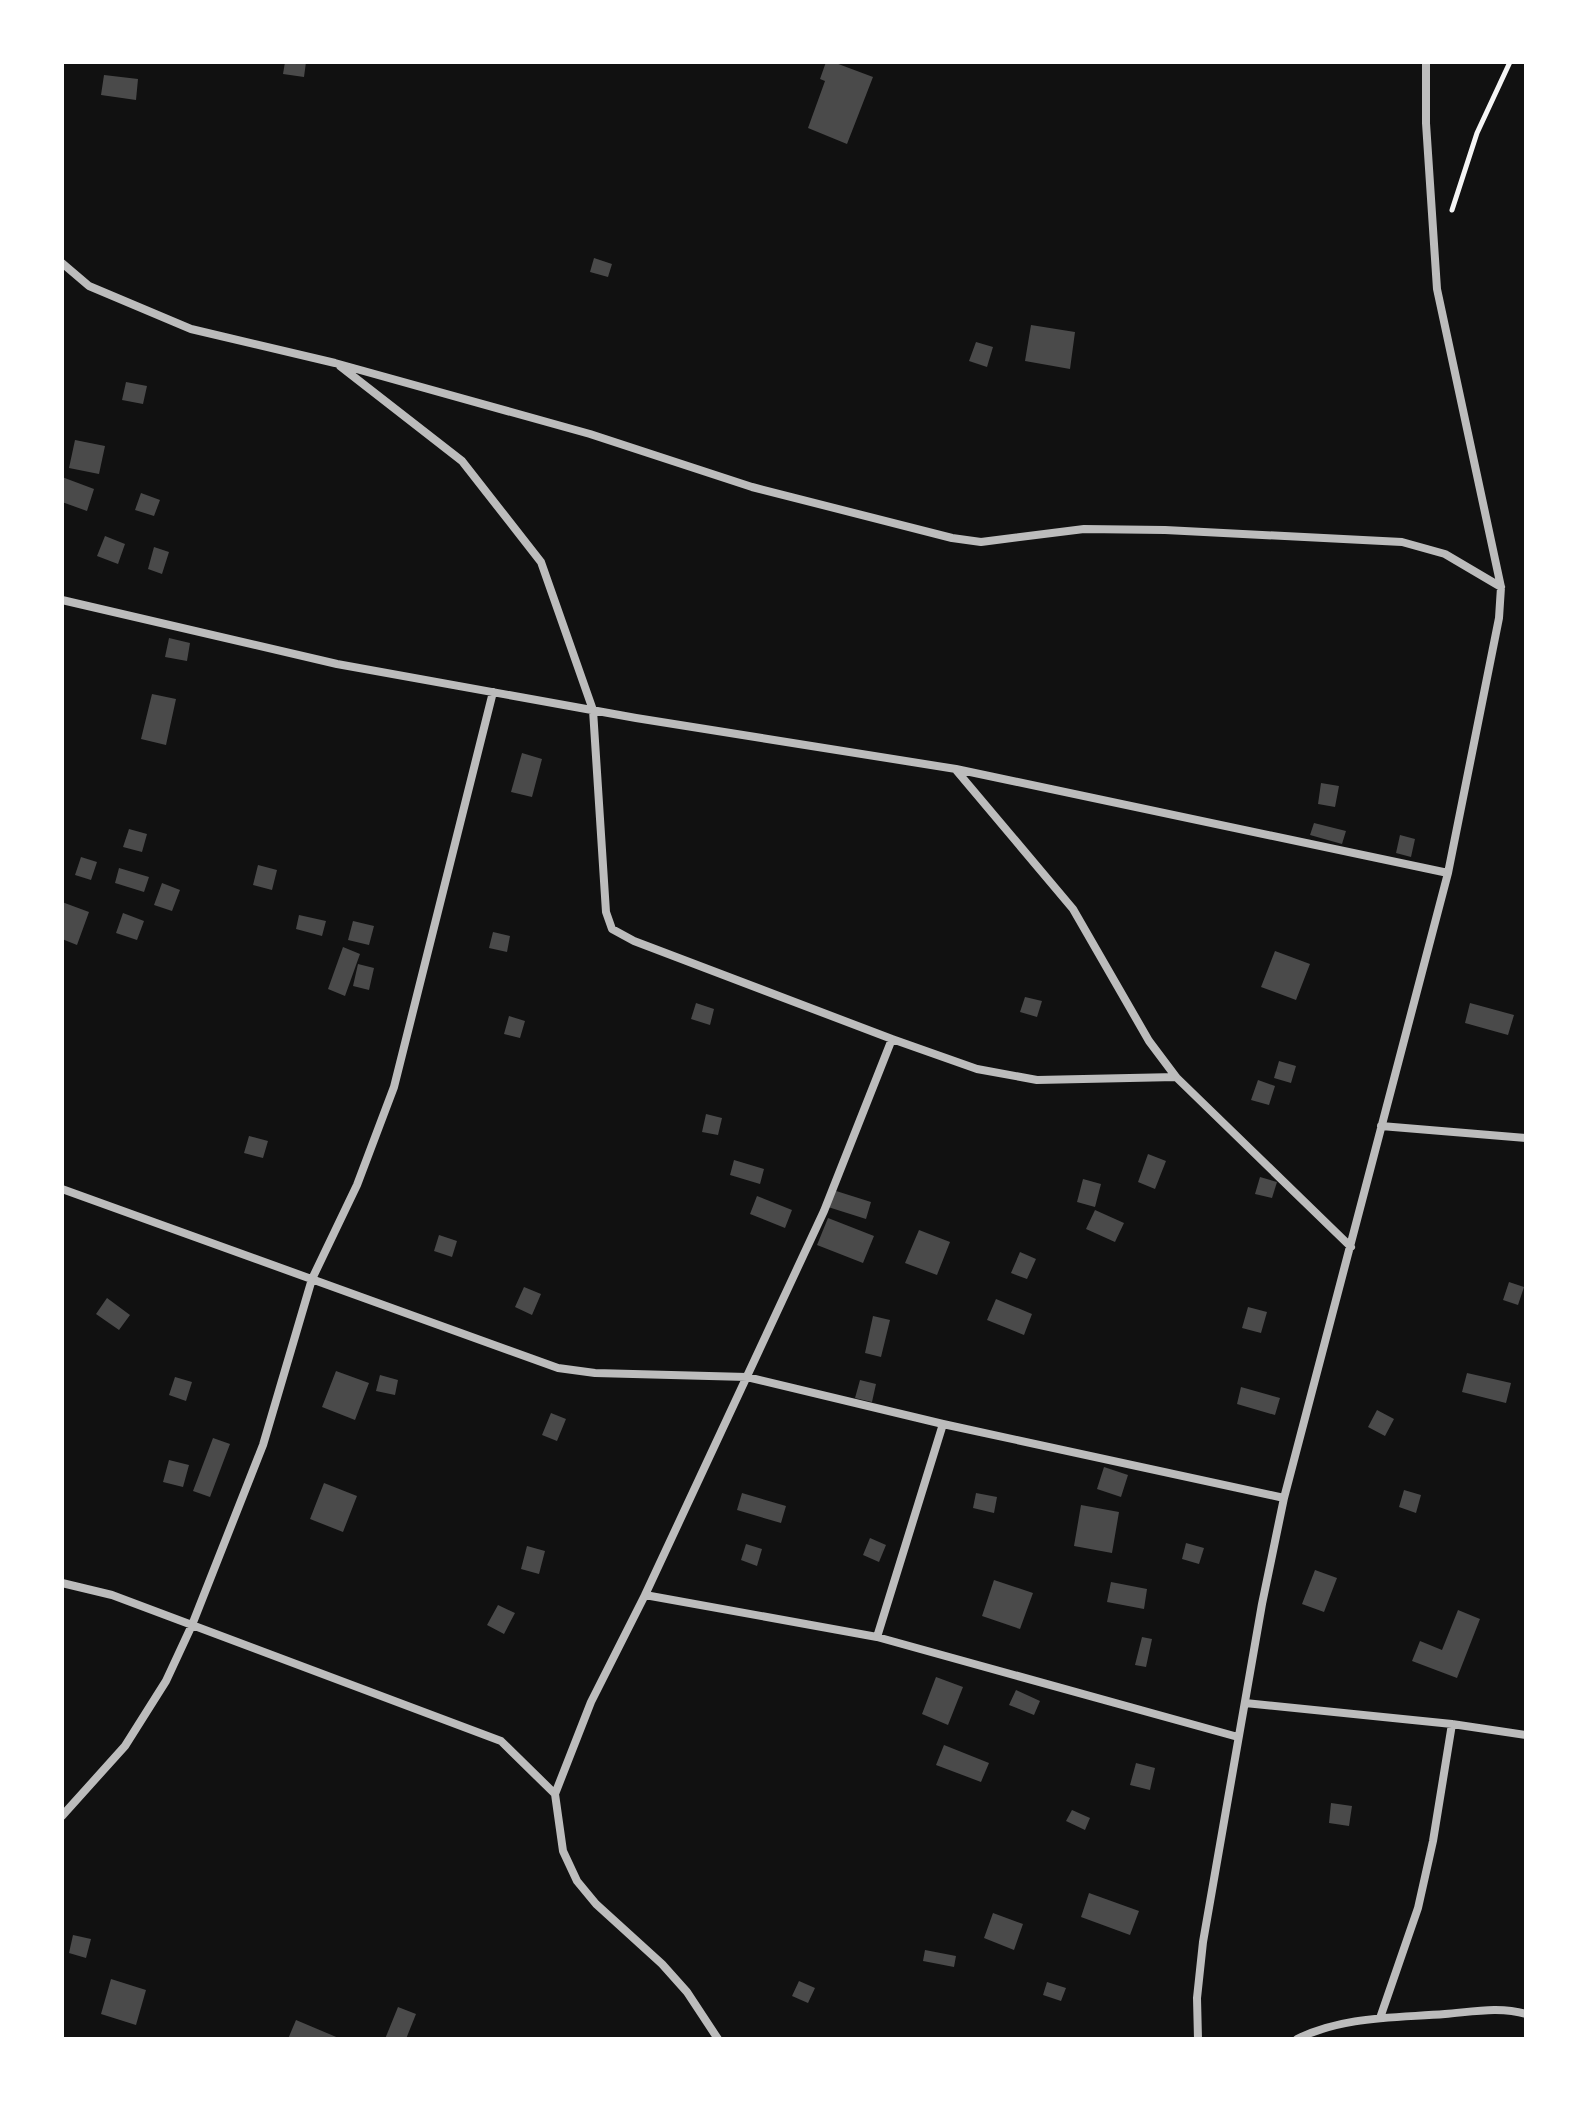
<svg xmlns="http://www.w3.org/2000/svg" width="1588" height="2101" viewBox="0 0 1588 2101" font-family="'PT Sans',sans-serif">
<rect width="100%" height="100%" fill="#111"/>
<path fill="#4a4a4a" d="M 285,62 L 306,62 L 304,77 L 283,74 Z
M 826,62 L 833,62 L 873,77 L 847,144 L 808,128 L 825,81 L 820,79 Z
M 104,75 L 138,79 L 136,100 L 101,95 Z
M 594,258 L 612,264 L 608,277 L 590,272 Z
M 1031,325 L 1075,332 L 1070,369 L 1025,361 Z
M 976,342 L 993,347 L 987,367 L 969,361 Z
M 126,382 L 147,386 L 143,404 L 122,400 Z
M 75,440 L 105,446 L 99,474 L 69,468 Z
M 62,477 L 94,489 L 87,511 L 62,502 Z
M 141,493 L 160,500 L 154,516 L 135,510 Z
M 105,536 L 125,544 L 118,564 L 97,556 Z
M 154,547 L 169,552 L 162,574 L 148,569 Z
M 169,638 L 190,643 L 187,661 L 165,657 Z
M 152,694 L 176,699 L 166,745 L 141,739 Z
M 522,753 L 542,759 L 532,797 L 511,792 Z
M 1321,783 L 1339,786 L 1335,807 L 1318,804 Z
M 1314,823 L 1346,831 L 1342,844 L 1310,835 Z
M 129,829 L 147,834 L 142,852 L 123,847 Z
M 1400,835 L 1415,839 L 1411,857 L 1396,853 Z
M 81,857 L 97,862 L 91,880 L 75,875 Z
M 258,865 L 277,870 L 272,890 L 253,885 Z
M 119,868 L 149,877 L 144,892 L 115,883 Z
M 162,883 L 180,890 L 172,911 L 154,905 Z
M 62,902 L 89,912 L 77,945 L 62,939 Z
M 123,913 L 144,921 L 137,940 L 116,933 Z
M 299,915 L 326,921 L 322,936 L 296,929 Z
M 353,921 L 374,926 L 369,945 L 348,940 Z
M 493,932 L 510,936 L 507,952 L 489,948 Z
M 343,947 L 360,954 L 345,996 L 328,989 Z
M 1275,951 L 1310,964 L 1296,1000 L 1261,987 Z
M 358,964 L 374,968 L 369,990 L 353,986 Z
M 1025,997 L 1042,1001 L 1037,1017 L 1020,1012 Z
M 696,1003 L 714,1009 L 710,1025 L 691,1019 Z
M 1470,1003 L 1514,1015 L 1508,1035 L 1465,1023 Z
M 509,1016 L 525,1021 L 520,1038 L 504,1034 Z
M 1279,1061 L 1296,1066 L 1291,1083 L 1274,1078 Z
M 1258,1080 L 1275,1086 L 1269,1105 L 1251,1100 Z
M 706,1114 L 722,1118 L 718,1135 L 702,1132 Z
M 249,1136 L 268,1141 L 263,1158 L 244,1153 Z
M 1148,1154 L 1166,1161 L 1155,1189 L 1138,1182 Z
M 734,1160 L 764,1169 L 760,1184 L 730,1175 Z
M 1260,1177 L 1277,1182 L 1272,1198 L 1255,1194 Z
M 1083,1179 L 1101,1184 L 1095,1207 L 1077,1202 Z
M 833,1190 L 871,1202 L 866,1219 L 828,1207 Z
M 757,1196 L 792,1210 L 785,1228 L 750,1214 Z
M 1095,1210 L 1124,1223 L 1115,1242 L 1086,1229 Z
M 828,1218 L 874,1236 L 863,1263 L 817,1245 Z
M 919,1230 L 950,1242 L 937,1275 L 905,1263 Z
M 439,1235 L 457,1241 L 452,1257 L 434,1251 Z
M 1020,1252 L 1036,1259 L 1027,1279 L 1011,1273 Z
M 1509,1282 L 1524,1287 L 1518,1305 L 1503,1300 Z
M 524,1287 L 541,1294 L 532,1315 L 515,1307 Z
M 107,1298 L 130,1315 L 119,1330 L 96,1314 Z
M 996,1299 L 1032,1314 L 1024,1335 L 987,1320 Z
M 1248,1307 L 1267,1312 L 1261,1333 L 1242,1328 Z
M 873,1316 L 890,1320 L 881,1357 L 865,1353 Z
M 336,1371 L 369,1383 L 355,1420 L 322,1407 Z
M 1467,1373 L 1511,1383 L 1506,1403 L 1462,1392 Z
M 380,1375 L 398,1380 L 395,1395 L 376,1391 Z
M 175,1377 L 192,1382 L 186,1401 L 169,1395 Z
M 860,1380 L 876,1384 L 872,1402 L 855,1398 Z
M 1241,1387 L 1280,1398 L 1275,1415 L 1237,1404 Z
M 1377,1410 L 1394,1419 L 1385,1436 L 1368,1427 Z
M 551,1413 L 566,1419 L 557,1441 L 542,1435 Z
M 213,1438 L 230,1444 L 210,1497 L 193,1491 Z
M 169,1460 L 189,1465 L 183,1487 L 163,1482 Z
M 1104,1467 L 1128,1475 L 1121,1497 L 1097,1489 Z
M 324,1483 L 357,1496 L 343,1532 L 310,1519 Z
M 1404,1490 L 1421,1495 L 1416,1513 L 1399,1507 Z
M 742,1493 L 786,1506 L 781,1523 L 737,1510 Z
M 976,1493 L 997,1497 L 994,1513 L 973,1508 Z
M 1081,1505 L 1119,1512 L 1112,1553 L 1074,1546 Z
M 870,1538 L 886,1545 L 879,1562 L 863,1555 Z
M 1186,1543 L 1204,1548 L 1199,1564 L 1182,1559 Z
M 746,1544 L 762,1549 L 757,1566 L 741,1560 Z
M 527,1546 L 545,1551 L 539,1574 L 521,1569 Z
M 1315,1570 L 1337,1578 L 1324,1612 L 1302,1604 Z
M 994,1580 L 1033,1593 L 1020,1629 L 982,1616 Z
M 1111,1582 L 1147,1589 L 1144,1609 L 1107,1602 Z
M 498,1605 L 515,1613 L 504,1634 L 487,1625 Z
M 1458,1610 L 1480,1619 L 1457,1678 L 1412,1661 L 1420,1641 L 1442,1650 Z
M 1142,1637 L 1152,1639 L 1146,1667 L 1135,1665 Z
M 936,1677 L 963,1687 L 948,1725 L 922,1714 Z
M 1016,1690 L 1040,1701 L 1034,1715 L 1009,1705 Z
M 944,1745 L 989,1763 L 981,1782 L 936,1765 Z
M 1136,1763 L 1155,1768 L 1150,1790 L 1130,1785 Z
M 1331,1803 L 1352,1806 L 1349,1826 L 1329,1823 Z
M 1072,1810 L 1090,1818 L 1085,1830 L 1066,1821 Z
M 1089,1893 L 1139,1911 L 1130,1935 L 1081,1917 Z
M 993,1913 L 1023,1924 L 1014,1950 L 984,1938 Z
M 73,1935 L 91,1939 L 86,1958 L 69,1953 Z
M 925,1950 L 956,1956 L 954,1967 L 923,1961 Z
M 111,1979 L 146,1990 L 136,2025 L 101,2014 Z
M 799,1981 L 815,1988 L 808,2003 L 792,1996 Z
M 1047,1982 L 1066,1988 L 1061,2001 L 1043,1995 Z
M 398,2007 L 416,2014 L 406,2039 L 385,2039 Z
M 296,2020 L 341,2039 L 288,2039 Z"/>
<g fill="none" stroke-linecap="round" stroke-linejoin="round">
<path stroke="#f5f5f5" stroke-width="5" d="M 1452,210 L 1477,133 L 1510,62"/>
<path stroke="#bcbcbc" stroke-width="8" d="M 62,263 L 89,286 L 191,329 L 335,363 L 590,434 L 752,487 L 952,538 L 981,542 L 1084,529 L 1165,530 L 1402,542 L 1445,554 L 1501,587
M 340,366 L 462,461 L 541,562 L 593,710 L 606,912 L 612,929 L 634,941 L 892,1039 L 977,1069 L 1037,1080 L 1176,1077
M 62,600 L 337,664 L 636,718 L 956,769 L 1448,873
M 956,770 L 1073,909 L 1149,1041 L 1176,1077 L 1351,1247
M 1381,1126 L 1526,1138
M 62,1189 L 558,1368 L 595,1373 L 747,1377 L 943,1424 L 1284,1498
M 62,1583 L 112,1595 L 501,1741 L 555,1794 L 563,1851 L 577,1881 L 596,1904 L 662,1964 L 687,1992 L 718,2039
M 645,1595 L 877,1637 L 1238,1737
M 877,1637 L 943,1424
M 1245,1703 L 1452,1724 L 1526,1735
M 555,1794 L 591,1702 L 645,1595 L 824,1211 L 892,1039
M 62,1816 L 125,1746 L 166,1681 L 192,1625 L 263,1445 L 312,1279 L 357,1185 L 394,1087 L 493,692
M 1380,2018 L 1418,1908 L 1433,1841 L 1452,1724
M 1198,2039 L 1197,1998 L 1203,1942 L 1262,1604 L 1284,1498 L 1448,873 L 1499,618 L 1501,587 L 1437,289 L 1426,123 L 1426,62
M 1297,2039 C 1343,2016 1395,2018 1445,2014 C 1471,2012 1500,2006 1526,2014"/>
</g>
<rect width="1588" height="2101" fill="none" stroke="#ffffff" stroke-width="128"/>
</svg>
